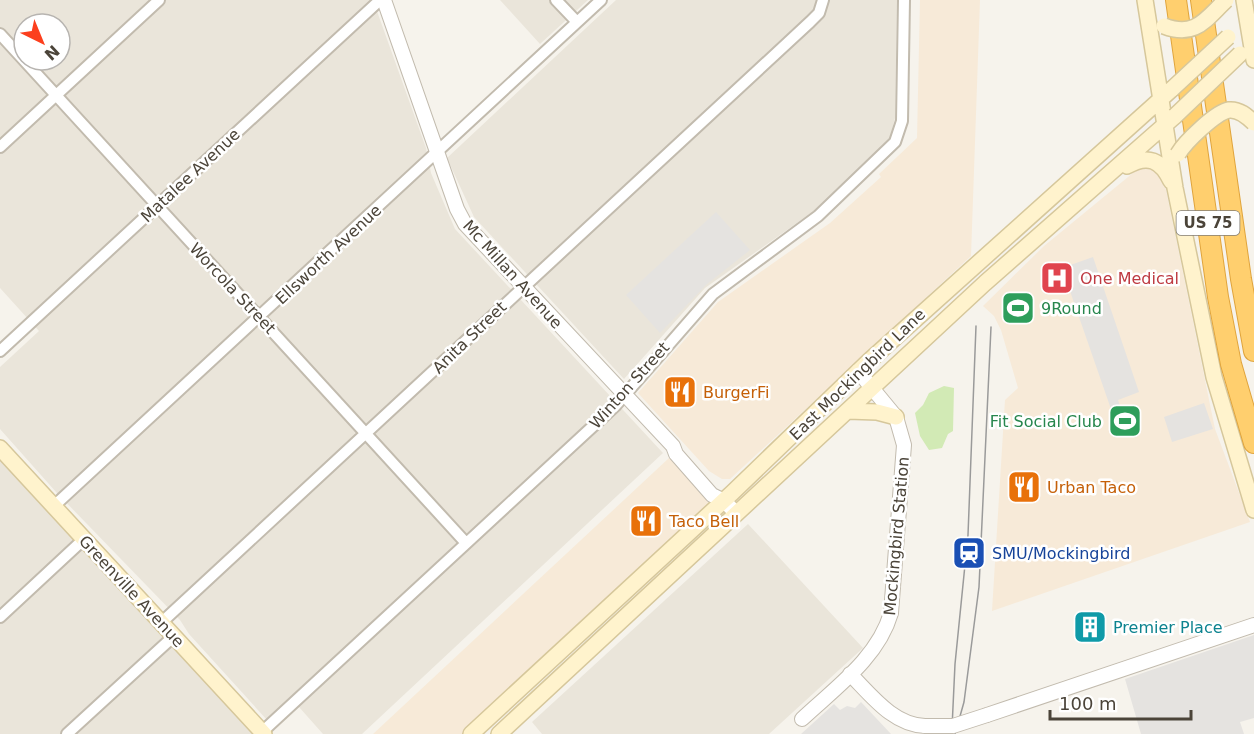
<svg xmlns="http://www.w3.org/2000/svg" width="1254" height="734" viewBox="0 0 1254 734" font-family="'DejaVu Sans',sans-serif">
<rect width="100%" height="100%" fill="#f6f3ec"/>
<path fill="#eae5da" fill-rule="evenodd" d="M 0,0 L 373,0 L 426,148 L 431,173 L 455,229 L 663,453 L 362,734 L 323,734 L 291,698 L 267,720 L 189,634 L 180,620 L 56,492 L 0,429 L 0,367 L 39,331 L 0,288 ZM 24,24 L 60,24 L 60,60 L 24,60 Z
M 500,0 L 588,0 L 540,44 Z
M 616,0 L 897,0 L 895,118 L 889,141 L 818,208 L 705,288 L 624,379 L 474,217 L 447,158 Z
M 0,457 L 256,734 L 0,734 Z
M 748,524 L 863,648 L 769,734 L 542,734 L 532,722 Z"/>
<path fill="#f7ead8" d="M 920,0 L 980,0 L 971,256 L 730,479 L 722,479 L 709,471 L 638,393 L 718,302 L 830,223 L 881,177 L 879,174 L 917,138 Z
M 1149,166 L 1164,180 L 1215,429 L 1250,522 L 992,611 L 1005,400 L 1018,388 L 1001,330 L 994,316 L 983,306 L 1044,246 L 1139,168 Z
M 669,458 L 710,502 L 462,734 L 373,734 Z"/>
<path fill="#d2eab5" d="M 944,386 L 954,388 L 953,431 L 948,434 L 942,448 L 929,450 L 920,436 L 915,413 L 923,405 L 929,393 Z"/>
<path fill="#e5e3e0" d="M 716,212 L 750,250 L 707,284 L 660,333 L 626,295 Z
M 1093,257 L 1139,392 L 1118,400 L 1121,409 L 1112,412 L 1062,268 Z
M 1204,403 L 1213,429 L 1172,442 L 1164,417 Z
M 1254,635 L 1254,718 L 1240,722 L 1244,734 L 1141,734 L 1125,679 Z
M 861,702 L 891,734 L 801,734 L 834,704 L 840,710 L 847,706 L 855,708 Z"/>
<g fill="none" stroke-linecap="round" stroke-linejoin="round">
<g stroke="#c2bbae" stroke-width="14">
<path id="minor" d="M 556,0 L 577,22
M 0,34 L 466,543
M 0,147 L 159,0
M 0,351 L 380,0
M 54,506 L 601,0
M 0,617 L 84,539
M 162,622 L 810,22 L 819,13 L 823,0
M 262,732 L 616,405 L 713,294 L 818,216 L 895,142 L 902,121 L 904,0
M 67,734 L 174,636"/>
</g>
<g stroke="#c2bbae" stroke-width="16">
<path id="tertiary" d="M 384,0 L 457,209 L 465,224 L 673,446 L 676,454 L 712,495 L 724,501 L 736,513
M 850,674 C 871,695 893,725 925,726
M 987,715 L 1254,625
M 802,719 C 835,688 878,658 891,613 L 904,445 L 896,417 L 858,371"/>
</g>
<g stroke="#d6c79b" stroke-width="18">
<path id="secondary" d="M 1145,0 L 1175,188 L 1214,377 L 1254,510
M 1244,0 L 1254,60
M 1127,166 C 1148,154 1161,160 1171,181
M 848,411 L 877,412 L 896,417
M 0,448 L 264,734
M 471,734 L 732,493 L 869,361 L 1172,89
M 499,734 L 985,283 L 1175,116"/>
</g>
<g stroke="#e0a43c" stroke-width="22">
<path id="motorway" d="M 1176,0 L 1218,297 L 1231,364 L 1254,443
M 1201,0 L 1241,279 L 1254,351"/>
</g>
<use href="#minor" stroke="#fff" stroke-width="10"/>
<use href="#tertiary" stroke="#fff" stroke-width="14"/>
<use href="#secondary" stroke="#fff3cd" stroke-width="15"/>
<use href="#motorway" stroke="#ffcf6e" stroke-width="20"/>
<path stroke="#9a9a9a" stroke-width="1.5" d="M 952,728 L 955,664 L 968,535 L 976,326
M 955,734 L 964,702 L 979,587 L 991,327"/>
<g stroke="#c2bbae" stroke-width="16" stroke-linecap="butt">
<path id="tertiary-bridge" d="M 925,726 L 953,726 L 987,715"/>
</g>
<g stroke="#d6c79b" stroke-width="18" stroke-linecap="butt">
<path id="secondary-bridge" d="M 1164,26 C 1195,38 1205,20 1226,0
M 1172,89 L 1228,37
M 1175,116 L 1240,54
M 1178,154 C 1185,142 1216,112 1229,110 C 1239,109 1247,116 1254,123"/>
</g>
<use href="#tertiary-bridge" stroke="#fff" stroke-width="14"/>
<use href="#secondary-bridge" stroke="#fff3cd" stroke-width="15"/>
</g>
<defs>
<g id="hospital-square" transform="scale(1.725)"><rect x="-9" y="-9" width="18" height="18" rx="4" fill="#e0444e" stroke="#fff"/><path d="M-5-5h3v3.5h4V-5h3V5h-3V1.5h-4V5h-3Z" fill="#fff"/></g>
<g id="stadium-square" transform="scale(1.725)"><rect x="-9" y="-9" width="18" height="18" rx="4" fill="#2e9e5b" stroke="#fff"/><path d="M0-5a6.5 5 0 1 0 0 10a6.5 5 0 1 0 0-10ZM-3.5-1.8h7v3.6h-7Z" fill="#fff"/></g>
<g id="restaurant-square" transform="scale(1.725)"><rect x="-9" y="-9" width="18" height="18" rx="4" fill="#e8710a" stroke="#fff"/><path d="M-5-6h1v4h1v-4h1v4h1v-4h1v5L-1.5 .5V6h-2V.5L-5-1ZM5-6V6H3V1.5H1.5Q1.5-4 5-6Z" fill="#fff"/></g>
<g id="station-square" transform="scale(1.725)"><rect x="-9" y="-9" width="18" height="18" rx="4" fill="#1a4fb4" stroke="#fff"/><path d="M-3-6H3Q5-6 5-4V2Q5 4 3 4L4.5 6H3L1.5 4h-3L-3 6H-4.5L-3 4Q-5 4-5 2V-4Q-5-6-3-6ZM-3.5-4v3h7v-3ZM-3.5 1v1.5H-2V1ZM2 1v1.5H3.5V1Z" fill="#fff"/></g>
<g id="building-square" transform="scale(1.725)"><rect x="-9" y="-9" width="18" height="18" rx="4" fill="#0f9aa8" stroke="#fff"/><path d="M-4-6H4V6H1V3H-1V6H-4ZM-2.5-4.3h1.7v1.8h-1.7ZM.8-4.3h1.7v1.8H.8ZM-2.5-1h1.7V.8h-1.7ZM.8-1h1.7V.8H.8Z" fill="#fff"/></g>
</defs>
<g fill-rule="evenodd">
<use href="#hospital-square" x="1057" y="278"/>
<use href="#stadium-square" x="1018" y="308"/>
<use href="#restaurant-square" x="680" y="392"/>
<use href="#stadium-square" x="1125" y="421"/>
<use href="#restaurant-square" x="1024" y="487"/>
<use href="#restaurant-square" x="646" y="521"/>
<use href="#station-square" x="969" y="553"/>
<use href="#building-square" x="1090" y="627"/>
</g>
<g text-anchor="middle" stroke-width="5" stroke-linejoin="round" paint-order="stroke">
<rect fill="#fff" stroke="#817c74" stroke-width="1.5" x="1176.5" y="211" width="63" height="24" rx="4.5"/>
<g font-size="15" font-weight="bold" fill="#4b4439">
<text x="1208" y="228">US 75</text>
</g>
<g font-size="16" fill="#4b4439" stroke="#fff">
<text transform="translate(190 175) rotate(-43)" y="6">Matalee Avenue</text>
<text transform="translate(328 254) rotate(-43)" y="6">Ellsworth Avenue</text>
<text transform="translate(513 274) rotate(48)" y="6">Mc Millan Avenue</text>
<text transform="translate(233 288) rotate(47)" y="6">Worcola Street</text>
<text transform="translate(469 337) rotate(-44)" y="6">Anita Street</text>
<text transform="translate(857 374) rotate(-44)" y="6">East Mockingbird Lane</text>
<text transform="translate(629 385) rotate(-48)" y="6">Winton Street</text>
<text transform="translate(896 536) rotate(-85)" y="6">Mockingbird Station</text>
<text transform="translate(132 591) rotate(47)" y="6">Greenville Avenue</text>
</g>
<g font-size="16" fill="#be3a42" stroke="#fff" text-anchor="start">
<text x="1080" y="284">One Medical</text>
</g>
<g font-size="16" fill="#27864d" stroke="#fff" text-anchor="start">
<text x="1041" y="314">9Round</text>
<text x="1102" y="427" text-anchor="end">Fit Social Club</text>
</g>
<g font-size="16" fill="#c56008" stroke="#fff" text-anchor="start">
<text x="703" y="398">BurgerFi</text>
<text x="1047" y="493">Urban Taco</text>
<text x="669" y="527">Taco Bell</text>
</g>
<g font-size="16" fill="#164399" stroke="#fff" text-anchor="start">
<text x="992" y="559">SMU/Mockingbird</text>
</g>
<g font-size="16" fill="#0d838f" stroke="#fff" text-anchor="start">
<text x="1113" y="633">Premier Place</text>
</g>
</g>
<g transform="translate(42 42) rotate(137)"><circle r="28" fill="#ffffff" stroke="#b7b4b0" stroke-width="1.5"/>
<path d="M0-4.5L10 22L0 15L-10 22Z" fill="#fc3f1d"/>
<text y="-9" font-size="16" font-weight="bold" text-anchor="middle" fill="#4b4439">N</text>
</g>
<path d="M1050 710v9h141v-9" fill="none" stroke="#4b4439" stroke-width="3"/>
<text x="1059" y="710" font-size="18" fill="#4b4439" stroke="#ffffff" stroke-width="4.5" paint-order="stroke">100 m</text>
</svg>
